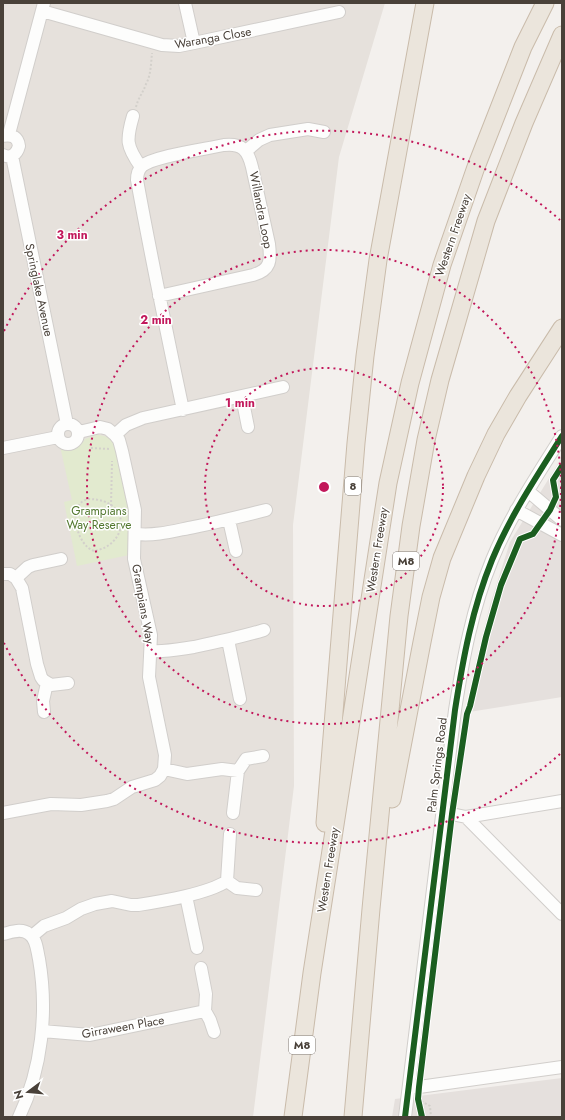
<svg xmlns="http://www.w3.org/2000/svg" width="565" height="1120" viewBox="0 0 565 1120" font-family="Jost,sans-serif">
<rect width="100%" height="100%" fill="#f3f0ed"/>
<path fill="#e6e1dc" d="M 3,3 L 385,3 L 339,157 L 293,525 L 294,786 L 253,1117 L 3,1117 Z"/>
<path fill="#e5e0dd" d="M 562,457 L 562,697 L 469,712 L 473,674 L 490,605 L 510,542 Z
M 562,1078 L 562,1117 L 392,1117 L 395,1099 Z"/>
<path fill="#e2eacf" d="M 96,435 C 105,435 109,437 115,444 L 132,519 L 129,555 L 77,566 L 64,502 L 72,500 L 60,446 L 69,449 L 74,448 L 80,445 L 85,439 Z"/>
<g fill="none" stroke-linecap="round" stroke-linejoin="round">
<g stroke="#d1cecb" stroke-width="14">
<path id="minor" d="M 185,3 L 194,43
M 42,11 L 162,45 L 179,46 L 194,43 L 339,12
M 133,116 C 126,140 126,146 141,167
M 9,134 L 44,3
M 3,136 C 12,134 18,137 19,146 C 17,154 11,159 3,155
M 246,151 L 259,140 L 270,135 L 308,129 L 324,132
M 12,156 L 67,424
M 159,296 L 253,275 C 271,270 271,260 269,244 L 252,167 C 248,150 242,143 224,145 C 206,149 154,156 142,166 C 138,170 137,174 137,180 C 151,257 167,334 183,410
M 242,397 L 248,427
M58 434a10 10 0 1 1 20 0a10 10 0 1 1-20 0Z
M 79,432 L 100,427 L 108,429 L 115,435 L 126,425 L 143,418 L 283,387
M 3,448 L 58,437
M 528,491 L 562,520
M 516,510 L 562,535
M 229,520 L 236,551
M 136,534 C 157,536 173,531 194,527 C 218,522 242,516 266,510
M 3,574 L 10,574 L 16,578 L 28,567 L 33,565 L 61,559
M 16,578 L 22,588 L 37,664 L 41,677 L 43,680 L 51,685 L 68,683
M 228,640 L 240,699
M 151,651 C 166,652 180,649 194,647 C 218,642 241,637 264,630
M 44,712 L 43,701 L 47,683
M 164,769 L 187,774 L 222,769 L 238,771 L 246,759 L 263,756
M 442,812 L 466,817 L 562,801
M 3,813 L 51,804 L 81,805 L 107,801 L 114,799 L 132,787 L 155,780 L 160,776 L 164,769 L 165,755 L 149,677 L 151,635 L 134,559 L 135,510 L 122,451 L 119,440 L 115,435
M 233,813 L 238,771
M 466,817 L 562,914
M 227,881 L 237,888 L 256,890
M 186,896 L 197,948
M 3,934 C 12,932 22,928 29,934 C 37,939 37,951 39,959 C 48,1011 42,1069 19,1117
M 32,936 L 44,926 L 66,918 L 81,909 L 95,904 L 112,901 L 131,905 L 138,905 C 163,901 207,894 227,881 L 230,834
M 205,1011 L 210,1020 L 214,1032
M 42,1031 L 90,1035 L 205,1011 L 206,994 L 201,968
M 409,1085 L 419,1087 L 562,1067
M 405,1117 L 455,710 C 463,659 472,609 492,560 C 510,516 537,476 562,436"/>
</g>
<g stroke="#c9bbaa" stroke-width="19">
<path id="highway" d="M 392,799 L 422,642 L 431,597 L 442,558 L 476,476 L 496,434 L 518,396 L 562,328
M 325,823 L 356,443 L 365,356 L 378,260 L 425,3
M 293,1117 L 312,973 L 388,483 L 410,383 L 442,265 L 476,167 L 523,47 L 545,3
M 353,1117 L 371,909 L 399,616 L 411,526 L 426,440 L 440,380 L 486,221 L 524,123 L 562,35"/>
</g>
<path stroke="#d3d0cb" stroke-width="2" stroke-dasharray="2 2" stroke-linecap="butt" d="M 136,107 C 138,98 143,93 146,84 C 151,75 151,63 152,53
M 91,448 L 110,449
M 88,499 C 133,499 129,545 94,551 C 77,546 66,504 88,499 Z
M 111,506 L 112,461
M 418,1099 L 430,1106 L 431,1117"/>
<use href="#minor" stroke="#fdfdfc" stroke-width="12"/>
<use href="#highway" stroke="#ebe5dc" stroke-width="17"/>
<g stroke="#fff" stroke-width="8">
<path id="cycleway" d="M 405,1117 L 455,710 C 463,659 472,609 492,560 C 510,516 537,476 562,436
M 422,1117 L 418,1099 L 419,1087 L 452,814 L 467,714 L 470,706 L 486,637 L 501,585 L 520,539 L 533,534 L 550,510 L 556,497 L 553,480 L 562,466"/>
</g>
<use href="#cycleway" stroke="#1b5e20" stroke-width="6"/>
</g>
<g fill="none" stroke="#c2185b" stroke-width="2" stroke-dasharray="2 4">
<circle cx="324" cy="487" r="119"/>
<circle cx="324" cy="487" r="237"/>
<path d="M560 754A356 356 0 0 1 4 643M4 331A356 356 0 0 1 560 220"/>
</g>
<g text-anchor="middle" stroke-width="3" stroke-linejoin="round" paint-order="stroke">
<g fill="#fff" stroke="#807a74" stroke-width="1">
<rect x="345" y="477" width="16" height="18" rx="3"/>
<rect x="393" y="552" width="26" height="18" rx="3"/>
<rect x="289" y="1036" width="26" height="18" rx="3"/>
</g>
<g font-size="11" font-weight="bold" fill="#494139">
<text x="353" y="490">8</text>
<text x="406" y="565">M8</text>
<text x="302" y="1049">M8</text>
</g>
<g font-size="12" fill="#494139" stroke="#fff">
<text transform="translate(213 38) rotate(-10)" y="4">Waranga Close</text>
<text transform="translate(261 210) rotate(79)" y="4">Willandra Loop</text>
<text transform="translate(453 235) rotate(-71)" y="4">Western Freeway</text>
<text transform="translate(39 290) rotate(78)" y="4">Springlake Avenue</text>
<text transform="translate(377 550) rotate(-81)" y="4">Western Freeway</text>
<text transform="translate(143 604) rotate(80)" y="4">Grampians Way</text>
<text transform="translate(437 765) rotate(-83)" y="4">Palm Springs Road</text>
<text transform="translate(328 870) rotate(-81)" y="4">Western Freeway</text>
<text transform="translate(123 1027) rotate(-10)" y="4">Girraween Place</text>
</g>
<g font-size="12" fill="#52782f" stroke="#fff">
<text x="99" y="515">Grampians<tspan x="99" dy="14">Way Reserve</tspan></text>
</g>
</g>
<circle cx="324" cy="487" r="6" fill="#c2185b" stroke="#fff" stroke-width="2"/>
<g font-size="12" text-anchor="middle" font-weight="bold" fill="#c2185b" stroke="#fff" stroke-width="3" stroke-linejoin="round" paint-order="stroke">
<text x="72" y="239">3 min</text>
<text x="156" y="324">2 min</text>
<text x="240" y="407">1 min</text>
</g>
<rect width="565" height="1120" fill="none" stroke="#494139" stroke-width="8"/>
<g transform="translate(28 1092) rotate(254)" stroke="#ffffff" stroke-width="3" paint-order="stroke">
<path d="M0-3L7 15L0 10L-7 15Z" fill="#494139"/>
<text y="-6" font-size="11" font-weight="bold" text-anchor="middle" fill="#494139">N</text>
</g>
</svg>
